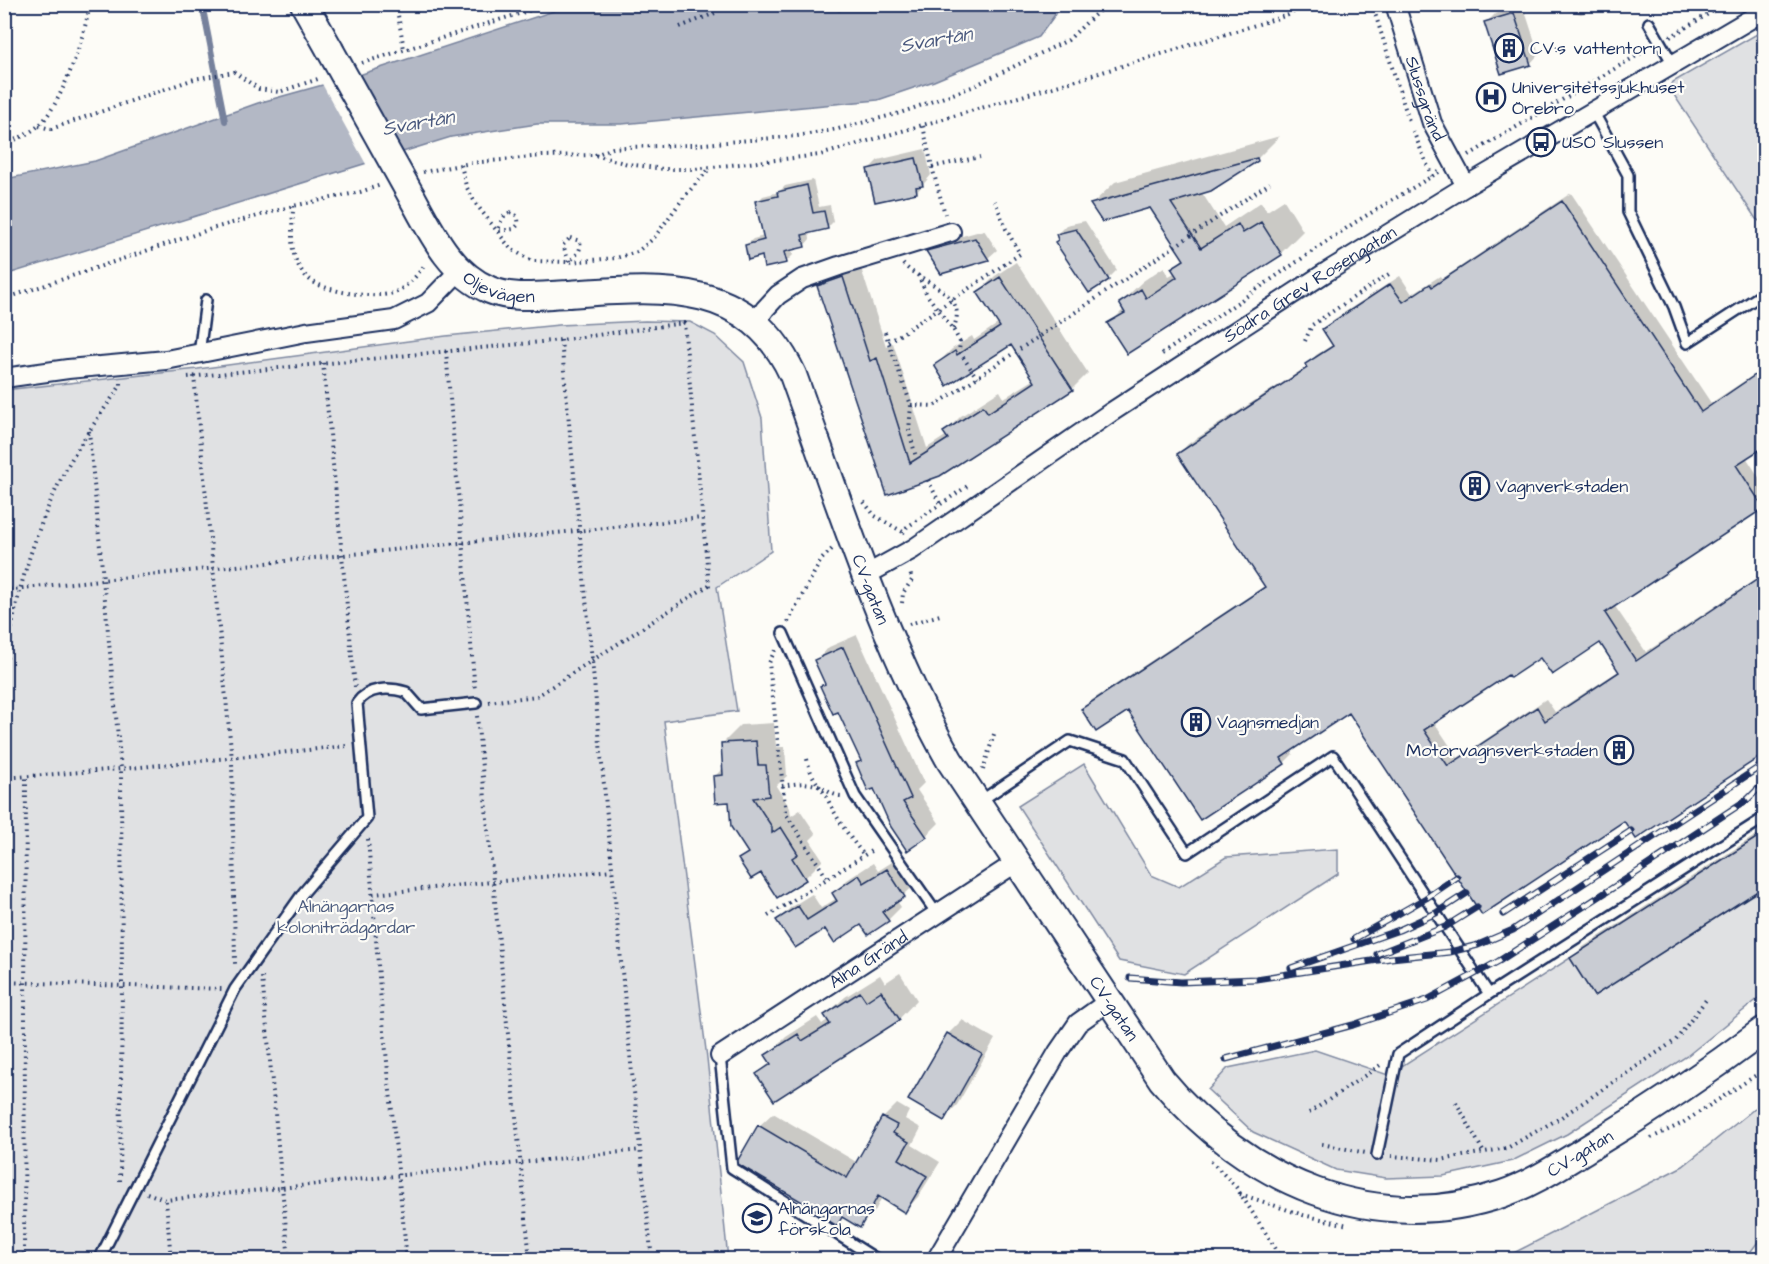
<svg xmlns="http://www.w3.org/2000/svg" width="1769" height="1264" viewBox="0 0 1769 1264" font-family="'Architects Daughter',sans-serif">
<rect width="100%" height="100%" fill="#fdfcf7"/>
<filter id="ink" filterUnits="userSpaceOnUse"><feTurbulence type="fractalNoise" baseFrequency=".0167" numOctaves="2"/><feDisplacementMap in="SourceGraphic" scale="12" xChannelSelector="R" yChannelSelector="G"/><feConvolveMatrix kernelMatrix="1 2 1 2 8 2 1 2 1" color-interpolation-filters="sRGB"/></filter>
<g filter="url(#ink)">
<path fill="#e0e1e3" stroke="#7e88a0" stroke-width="1.5" d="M 925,5 L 951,5 L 926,15 L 924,10 Z
M 1764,30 L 1764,224 L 1756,219 L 1670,89 L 1673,82 Z
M 645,321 L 690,322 L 715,335 L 744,362 L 762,418 L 771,551 L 717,587 L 737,711 L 664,721 L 707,1058 L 728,1259 L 5,1259 L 4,390 L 198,369 L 446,336 L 559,325 Z
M 1084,764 L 1151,875 L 1179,887 L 1226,857 L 1338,849 L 1338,874 L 1184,974 L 1119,961 L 1018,806 Z
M 1764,887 L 1764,994 L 1687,1056 L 1567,1134 L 1512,1161 L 1443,1176 L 1386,1178 L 1336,1170 L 1253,1132 L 1208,1090 L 1228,1068 L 1315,1050 L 1388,1075 L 1570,958 L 1594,996 Z
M 1764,1101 L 1764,1234 L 1745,1259 L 1502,1259 L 1683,1166 Z"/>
<path fill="#b3b8c5" stroke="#76819c" stroke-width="1.5" d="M 827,4 L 839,11 L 849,5 L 925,4 L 924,10 L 926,14 L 951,5 L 1059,5 L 1054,16 L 1039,37 L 934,81 L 878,100 L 622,124 L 537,124 L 451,137 L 5,275 L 5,179 L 95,161 L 258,103 L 362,74 L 572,5 Z"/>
<path fill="#fdfcf7" d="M 358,72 L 403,154 L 367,166 L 321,82 Z"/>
<path fill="#0003" fill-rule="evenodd" d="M 1554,4 L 1614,4 L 1581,14 L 1555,7 Z
M 1523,5 L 1539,54 L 1530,64 L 1486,23 L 1495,14 Z
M 1280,136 L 1257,159 L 1202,193 L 1224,227 L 1261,202 L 1267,211 L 1284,200 L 1303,231 L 1281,253 L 1109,324 L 1124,309 L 1120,303 L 1143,281 L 1164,267 L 1169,276 L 1176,272 L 1173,268 L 1184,258 L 1151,207 L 1092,204 L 1115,182 Z
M 925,149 L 931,175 L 917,192 L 869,169 L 878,160 Z
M 813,180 L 819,207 L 830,205 L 833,222 L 827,228 L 809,232 L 810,239 L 804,246 L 791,249 L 793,255 L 786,262 L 763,255 L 746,245 L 753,239 L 764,236 L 757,202 L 763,196 L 779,192 L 785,186 Z
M 1571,193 L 1711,403 L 1764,368 L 1764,445 L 1746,457 L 1764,485 L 1764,505 L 1614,605 L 1646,652 L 1764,574 L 1764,752 L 1637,837 L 1625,819 L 1482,913 L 1349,711 L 1291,750 L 1293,754 L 1284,763 L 1128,709 L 1083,709 L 1092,700 L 1266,585 L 1179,454 L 1188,444 L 1308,366 L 1316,355 L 1334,344 L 1324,329 L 1333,320 L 1400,276 L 1412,294 L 1440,276 L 1442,279 ZM 1601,641 L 1620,670 L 1555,712 L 1546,699 L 1458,758 L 1434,722 L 1508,673 L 1540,656 Z
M 1085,221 L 1117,270 L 1108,279 L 1060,239 L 1057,234 L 1066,225 Z
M 984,230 L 997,250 L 988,258 L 928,252 L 937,243 Z
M 859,262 L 886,346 L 893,343 L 927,448 L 947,435 L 945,432 L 961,416 L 1000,391 L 1004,398 L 1035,379 L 1011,343 L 936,365 L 952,349 L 972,336 L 974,340 L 999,323 L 979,292 L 995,276 L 1016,262 L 1088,373 L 1072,389 L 888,493 L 819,286 L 835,270 Z
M 857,635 L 924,783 L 917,790 L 939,823 L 926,836 L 875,787 L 857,764 L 862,760 L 839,710 L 822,686 L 826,682 L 816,661 L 829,647 Z
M 774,723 L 776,747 L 785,747 L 787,776 L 776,786 L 790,808 L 791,816 L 800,810 L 816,834 L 810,840 L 823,860 L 805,878 L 762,871 L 740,860 L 749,851 L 730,800 L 714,777 L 724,767 L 722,744 L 741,725 Z
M 1764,830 L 1764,885 L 1594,994 L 1572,958 L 1583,947 Z
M 900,857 L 917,883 L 897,901 L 901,907 L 888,920 L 825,927 L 778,920 L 791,907 L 812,894 L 821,908 L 837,898 L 834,893 L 847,880 L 873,863 L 878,871 Z
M 900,973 L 917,1000 L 899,1019 L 758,1074 L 771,1061 L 767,1056 L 786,1037 L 817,1017 L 822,1024 L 829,1019 L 826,1015 L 845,997 L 880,975 L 885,983 Z
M 962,1020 L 995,1039 L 957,1105 L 943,1119 L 948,1034 Z
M 897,1104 L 909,1111 L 905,1119 L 921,1128 L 912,1145 L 940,1162 L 918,1197 L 905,1211 L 882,1197 L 874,1213 L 860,1226 L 844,1217 L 837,1224 L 828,1215 L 759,1126 L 773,1113 L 858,1163 L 883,1118 Z"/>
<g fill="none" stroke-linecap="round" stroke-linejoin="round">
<path stroke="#76819c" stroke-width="6" d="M 199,4 L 204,14 L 225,121"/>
</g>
<path fill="#c9ccd3" stroke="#1b2f5e" stroke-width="1.5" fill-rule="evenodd" d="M 1514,13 L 1531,65 L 1501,74 L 1484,22 Z
M 916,158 L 923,186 L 916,187 L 917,193 L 875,202 L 867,169 Z
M 1257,158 L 1258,161 L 1211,191 L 1171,203 L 1201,248 L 1238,224 L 1243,233 L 1261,222 L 1282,255 L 1127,354 L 1107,323 L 1125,313 L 1119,303 L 1141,289 L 1146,298 L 1177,277 L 1171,268 L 1184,260 L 1150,208 L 1102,222 L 1090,204 Z
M 807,185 L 813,213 L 824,211 L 828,229 L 802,235 L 805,247 L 784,252 L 787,263 L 764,268 L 762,256 L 748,260 L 745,245 L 764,240 L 755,201 L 778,196 L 777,192 Z
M 1562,201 L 1701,412 L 1764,369 L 1764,447 L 1736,465 L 1764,508 L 1605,613 L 1636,661 L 1764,575 L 1764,754 L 1636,839 L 1624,821 L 1482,915 L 1349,713 L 1281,758 L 1285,764 L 1200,820 L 1128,711 L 1096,732 L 1081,709 L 1265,587 L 1177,454 L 1307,368 L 1305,364 L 1333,346 L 1322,329 L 1390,284 L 1403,302 L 1430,284 L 1432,287 ZM 1600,643 L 1619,672 L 1545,721 L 1537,707 L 1448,766 L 1424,730 L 1508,675 L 1510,678 L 1540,658 L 1552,675 Z
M 1076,229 L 1109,280 L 1089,293 L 1055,242 L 1058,240 L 1056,234 Z
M 975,238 L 989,260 L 941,274 L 926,251 Z
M 843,277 L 870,361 L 877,358 L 910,463 L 948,439 L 943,432 L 983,406 L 988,413 L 1035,382 L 1011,345 L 947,386 L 934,365 L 955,351 L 957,355 L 1000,327 L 977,292 L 1000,277 L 1073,390 L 940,476 L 887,495 L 817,286 Z
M 843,647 L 911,798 L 903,802 L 927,837 L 907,851 L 891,827 L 874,789 L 868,791 L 856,763 L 861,761 L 838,712 L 833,714 L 820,686 L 825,684 L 814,660 Z
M 756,741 L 758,765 L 766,765 L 769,796 L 753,798 L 772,827 L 772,833 L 781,827 L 798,854 L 792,858 L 806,880 L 777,898 L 761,873 L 751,879 L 738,859 L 748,853 L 731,827 L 729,802 L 715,803 L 713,776 L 723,775 L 721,743 Z
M 1764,833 L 1764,887 L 1594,996 L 1570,958 Z
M 887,869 L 905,897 L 882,912 L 889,921 L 868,935 L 861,925 L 834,943 L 825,929 L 795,948 L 776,920 L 798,906 L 807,920 L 837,901 L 832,893 L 859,875 L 864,883 Z
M 881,991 L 900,1020 L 774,1101 L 756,1074 L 771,1064 L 765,1055 L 798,1034 L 802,1041 L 830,1024 L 824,1015 L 860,992 L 866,1001 Z
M 947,1033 L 982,1054 L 944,1121 L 908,1100 Z
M 882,1117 L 897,1125 L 893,1133 L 909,1142 L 899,1159 L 927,1176 L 905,1213 L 878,1196 L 860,1228 L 842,1217 L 837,1226 L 824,1218 L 826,1216 L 738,1164 L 738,1160 L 758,1125 L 847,1178 Z"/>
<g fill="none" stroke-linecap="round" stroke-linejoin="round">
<g stroke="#1b2f5e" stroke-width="14">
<path id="lane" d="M 1649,23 L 1673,64
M 1593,111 L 1628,175 L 1628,212 L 1674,307 L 1687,343 L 1764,293
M 199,354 L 206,300
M 783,633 L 855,796 L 937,914
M 979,802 L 1070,741 L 1125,759 L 1187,853 L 1333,756 L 1489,994 L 1764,818
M 720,1056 L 732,1168 L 878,1260
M 1377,1155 L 1398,1054 L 1489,994
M 99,1260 L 235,989 L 303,893 L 367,818 L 357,703 C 368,687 389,687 406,692 L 421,709 L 476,703"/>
</g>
<g stroke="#1b2f5e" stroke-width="22">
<g id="street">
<path id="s1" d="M 1395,4 L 1432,123 L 1466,186"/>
<path d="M 755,324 L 765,309 L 778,295 L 802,279 L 839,266 L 951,232"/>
<path d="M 4,378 L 68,369 L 166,360 L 306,332 L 394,320 L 428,303 L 460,270"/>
<path id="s2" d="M 866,575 L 913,549 L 1110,413 L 1328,271 L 1466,186 L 1764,11"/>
<path id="s3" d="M 720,1056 L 1017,862"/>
<path d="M 936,1260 L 1058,1052 L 1078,1023 L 1109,1001"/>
</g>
</g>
<g stroke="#1b2f5e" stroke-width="30">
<g id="secondary">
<path d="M 304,4 L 330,50"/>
<path id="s4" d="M 412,197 C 431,232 451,274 490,290 C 514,300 542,295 567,294 C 657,288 748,277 793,375 C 840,505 882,640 950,761 L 1162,1080 C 1245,1180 1373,1238 1502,1194 C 1534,1183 1562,1164 1590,1147 C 1650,1111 1708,1072 1764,1030"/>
</g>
</g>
<path stroke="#1b2f5e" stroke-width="4" stroke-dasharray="1.5 4.5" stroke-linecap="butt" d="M 396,4 L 404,49
M 1372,4 L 1410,124
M 680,27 L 715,13 L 712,4
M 1670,37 L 1725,4
M 362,63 L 550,4
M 39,126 L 51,129 L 194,79 L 234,72 L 259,89 L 279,92 L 321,78
M 923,126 L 932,167 L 945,214
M 1413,131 L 1432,176
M 4,144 C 16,140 28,134 37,127 C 61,108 85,35 90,4
M 595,155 L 613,148 L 626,147 L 692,145 L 797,136 L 838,129 L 900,113 L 972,87 L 1068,40 L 1106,4
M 1469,155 L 1648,49
M 461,165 L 466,186 L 476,204 L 511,249 L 532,261 L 569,262 L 616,258 L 637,252 L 654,238 L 684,197 L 710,168
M 932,167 L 980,157
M 423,172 L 471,163 L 542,156 L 594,155 L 628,164 L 663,169 L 695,169 L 820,155 L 1070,82 L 1288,15 L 1307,4
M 293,206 C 293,227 288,250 300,268 C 302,272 306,277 309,279 C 324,292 374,299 393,293 C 407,287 415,278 424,266
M 510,212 C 517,214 519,218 518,225 L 514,229 L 498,231 C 500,224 502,215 510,212 Z
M 570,238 L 580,241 C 582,251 576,255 569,262 L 563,245 Z
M 903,264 C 920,283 971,292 953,329
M 918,275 L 927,295 L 953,329 L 960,342 L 959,351 L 977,378
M 4,299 L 211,229 L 293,206 L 360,192 L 381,185
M 885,332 L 911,405 L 909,431 L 916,457
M 561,340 L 630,1054 L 652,1260
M 1305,341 L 1312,325 L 1389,274
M 889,342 L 1020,254 L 1006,229 L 995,201
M 446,351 L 475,691
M 1162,354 L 1354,223 L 1439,172
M 323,363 L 355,687
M 194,376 L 232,759 L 235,965
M 188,377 L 561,340 L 684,323 L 709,585 L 537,696 L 489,702
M 911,405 L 934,406 L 1270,183
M 89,431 L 121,769 L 122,986 L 120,1185
M 928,480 L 940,504
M 864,502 L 875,516 L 903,532
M 903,533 L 907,527 L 969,485
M 4,590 L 702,518
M 902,603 L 903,593 L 912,580 L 910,572
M 788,622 L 821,560 L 832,549
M 909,624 L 940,615
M 775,650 L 769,663 L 786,814 L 827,878
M 4,682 C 11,608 32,535 66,469 C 82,440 102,412 121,385 L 121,381
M 477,716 L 530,1260
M 807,759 C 812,781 819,783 828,800 C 838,820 849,837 864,855
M 983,770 L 995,731
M 4,778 L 121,769 L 347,746
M 782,786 C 794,784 806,781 818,786 C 827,790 831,795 841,796
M 368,839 L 381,1002 L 407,1260
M 373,894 L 612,870
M 768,916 L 874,849
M 262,977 L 289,1260
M 4,982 L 222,989
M 1456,1102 L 1484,1153
M 1309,1113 L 1382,1064
M 1651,1138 L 1681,1124 L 1764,1070
M 1322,1144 L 1366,1153
M 1391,1156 L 1441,1160 L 1507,1148 L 1560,1118 L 1676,1040 L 1708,997
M 1211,1161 L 1236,1187 L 1283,1260
M 147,1193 L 166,1200 L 641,1150
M 1240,1194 L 1303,1215 L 1348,1225
M 166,1201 L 171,1260
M 24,1260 L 26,776"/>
<use href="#lane" stroke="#fdfcf7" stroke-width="9"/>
<use href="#street" stroke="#fdfcf7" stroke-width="18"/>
<use href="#secondary" stroke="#fdfcf7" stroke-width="26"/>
<g stroke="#1b2f5e" stroke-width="7">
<path id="rail" d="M 1503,914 L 1631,831
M 1354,939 L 1426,898 L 1457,877
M 1377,954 L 1445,927 L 1477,907
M 1291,968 L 1399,930 L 1436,913 L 1467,893
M 1130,978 L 1181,982 L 1256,979 L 1391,958 L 1450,952 L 1478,945 L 1513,930 L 1764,764
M 1226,1059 L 1353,1025 L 1427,1000 L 1499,961 L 1642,869 L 1748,799 L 1764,783"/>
</g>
<use href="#rail" stroke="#fdfcf7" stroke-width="4.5" stroke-dasharray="14" stroke-linecap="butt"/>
<g stroke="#1b2f5e" stroke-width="30" stroke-linecap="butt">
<path id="secondary-bridge" d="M 330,50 L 412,197"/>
</g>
<use href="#secondary-bridge" stroke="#fdfcf7" stroke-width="26"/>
</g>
</g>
<defs>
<g id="building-ring" transform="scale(1.5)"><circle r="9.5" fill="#fdfcf7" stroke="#1b2f5e" stroke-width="1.5"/><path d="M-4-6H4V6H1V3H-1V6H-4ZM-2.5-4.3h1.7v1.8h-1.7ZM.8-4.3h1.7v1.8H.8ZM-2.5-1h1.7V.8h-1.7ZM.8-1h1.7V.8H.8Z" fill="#1b2f5e"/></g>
<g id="hospital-ring" transform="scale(1.5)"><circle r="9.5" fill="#fdfcf7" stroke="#1b2f5e" stroke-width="1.5"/><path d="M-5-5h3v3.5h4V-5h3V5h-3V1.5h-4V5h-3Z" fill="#1b2f5e"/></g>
<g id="bus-ring" transform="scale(1.5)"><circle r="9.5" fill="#fdfcf7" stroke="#1b2f5e" stroke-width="1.5"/><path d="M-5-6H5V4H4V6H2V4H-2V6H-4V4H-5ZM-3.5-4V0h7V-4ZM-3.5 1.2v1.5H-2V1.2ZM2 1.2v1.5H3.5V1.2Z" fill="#1b2f5e"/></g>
<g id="school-ring" transform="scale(1.5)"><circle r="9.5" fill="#fdfcf7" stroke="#1b2f5e" stroke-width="1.5"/><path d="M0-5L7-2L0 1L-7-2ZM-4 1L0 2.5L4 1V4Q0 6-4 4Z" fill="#1b2f5e"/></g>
</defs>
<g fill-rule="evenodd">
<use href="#building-ring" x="1509" y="48"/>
<use href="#hospital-ring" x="1491" y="97"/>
<use href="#bus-ring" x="1541" y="142"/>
<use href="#building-ring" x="1475" y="486"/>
<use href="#building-ring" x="1196" y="722"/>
<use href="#building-ring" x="1619" y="750"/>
<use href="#school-ring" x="757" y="1218"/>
</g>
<g text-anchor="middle" stroke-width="4.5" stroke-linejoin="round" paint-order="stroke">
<g font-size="18" fill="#1b2f5e" stroke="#fdfcf7" text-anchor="start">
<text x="1530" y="54">CV:s vattentorn</text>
<text x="1512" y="93">Universitetssjukhuset<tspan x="1512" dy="21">Örebro</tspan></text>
<text x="1562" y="148">USÖ Slussen</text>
<text x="1496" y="492">Vagnverkstaden</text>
<text x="1217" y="728">Vagnsmedjan</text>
<text x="1598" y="756" text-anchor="end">Motorvagnsverkstaden</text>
<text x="778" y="1214">Alnängarnas<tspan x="778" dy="21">förskola</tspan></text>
</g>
<g font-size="18" fill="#1b2f5e" stroke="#fdfcf7">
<text dy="6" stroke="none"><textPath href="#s1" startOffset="99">Slussgränd</textPath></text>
<text dy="6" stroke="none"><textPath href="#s4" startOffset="132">Oljevägen</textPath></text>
<text dy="6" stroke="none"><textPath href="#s2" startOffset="531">Södra Grev Rosengatan</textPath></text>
<text dy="6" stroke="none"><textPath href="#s4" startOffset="690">CV-gatan</textPath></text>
<text dy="6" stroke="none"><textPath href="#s3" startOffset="177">Alna Gränd</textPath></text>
<text dy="6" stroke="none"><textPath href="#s4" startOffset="1176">CV-gatan</textPath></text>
<text dy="6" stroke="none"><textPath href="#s4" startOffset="1732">CV-gatan</textPath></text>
</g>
<g font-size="18" fill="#4c5c7f" stroke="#fdfcf7">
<text x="346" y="912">Alnängarnas<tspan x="346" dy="21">koloniträdgårdar</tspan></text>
</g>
<g font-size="20" font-style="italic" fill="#49587d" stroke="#fdfcf7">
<text transform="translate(936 39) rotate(-10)" y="7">Svartån</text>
<text transform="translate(418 122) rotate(-10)" y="7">Svartån</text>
</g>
</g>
<rect width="1769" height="1264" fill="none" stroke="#fdfcf7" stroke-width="24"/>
<rect x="12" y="12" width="1745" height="1240" fill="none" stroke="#1b2f5e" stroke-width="2" filter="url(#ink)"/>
</svg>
